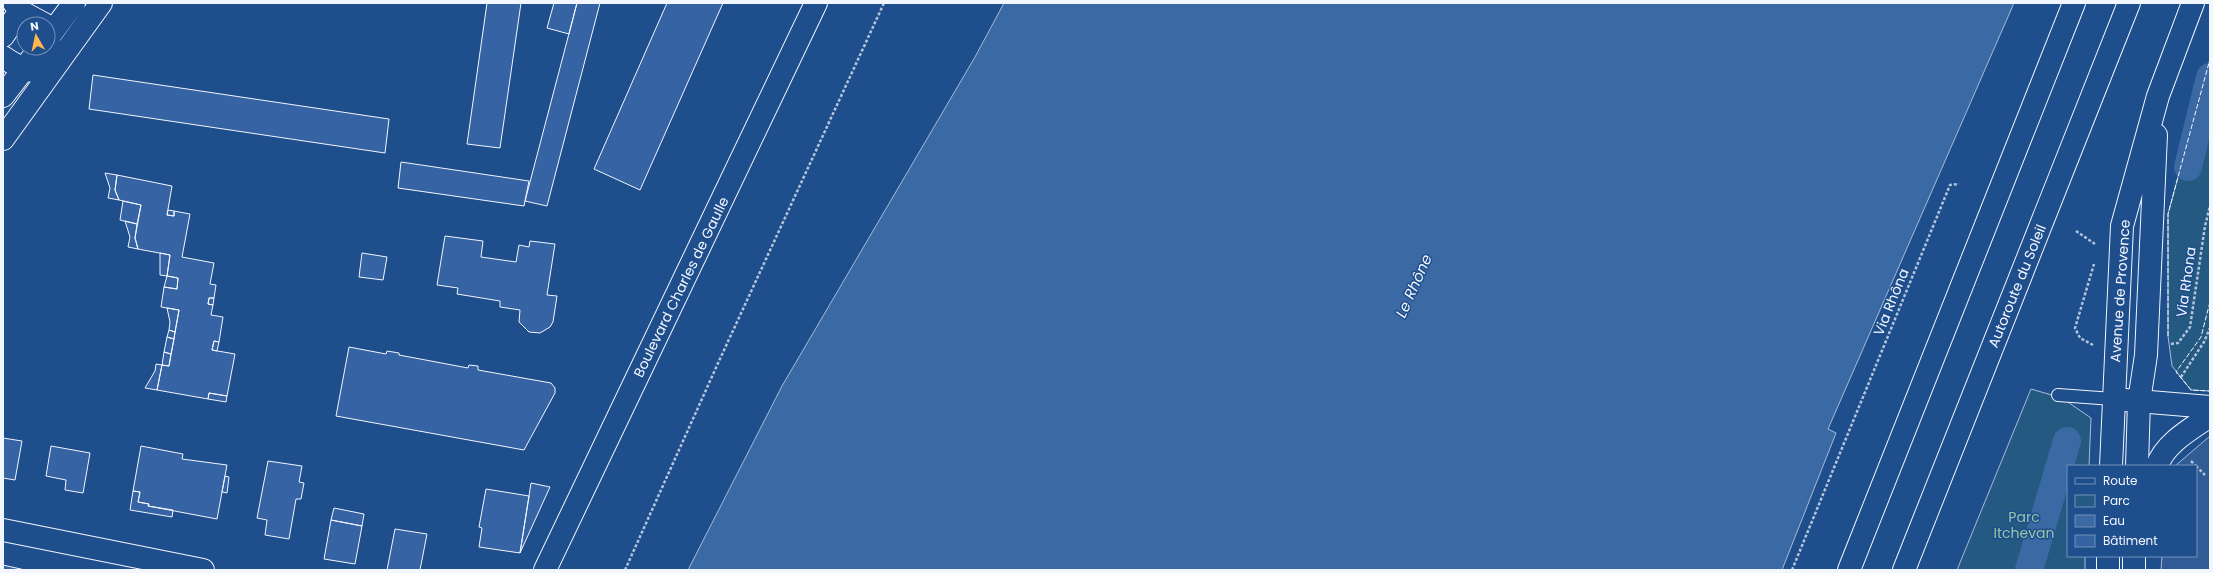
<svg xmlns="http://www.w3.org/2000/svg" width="2213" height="573" viewBox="0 0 2213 573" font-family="Poppins,sans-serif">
<rect width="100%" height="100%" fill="#1f4e8c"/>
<path fill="#245a82" stroke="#a8bbd7" d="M 2210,59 L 2210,391 L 2191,390 L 2172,366 L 2168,336 L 2168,214 Z
M 2031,389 L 2062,398 L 2091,418 L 2089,466 L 2068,466 L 2068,556 L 2085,556 L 2085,570 L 1957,570 Z"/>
<path fill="#305b95" stroke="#a8bbd7" d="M 2210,436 L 2210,570 L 2161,570 L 2162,556 L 2196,556 L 2196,466 L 2175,466 Z"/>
<path fill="#3b69a3" stroke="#a8bbd7" d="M 1004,3 L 2014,3 L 1828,429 L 1836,433 L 1782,570 L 688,570 L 782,386 L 975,57 Z"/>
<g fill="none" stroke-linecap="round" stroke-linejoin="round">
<path stroke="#3b69a3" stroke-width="28" d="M 2188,167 L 2210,77
M 2029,570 L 2067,441"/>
</g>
<path fill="#3563a3" stroke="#f2f6ff" d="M 487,3 L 521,3 L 500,148 L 467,144 Z
M 554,3 L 577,3 L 569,34 L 547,28 Z
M 577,3 L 600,3 L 547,206 L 525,201 Z
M 667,3 L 723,3 L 640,190 L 594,169 Z
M 93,75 L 389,119 L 385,153 L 89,109 Z
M 401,162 L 529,181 L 524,206 L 398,188 Z
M 105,173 L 117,175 L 115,190 L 119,200 L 108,198 L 110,188 Z
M 117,175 L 172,186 L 167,215 L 174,216 L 174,211 L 190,214 L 182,257 L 214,263 L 210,284 L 216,285 L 214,298 L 209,298 L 208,304 L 213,305 L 211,315 L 223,317 L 219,342 L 214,341 L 212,350 L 235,354 L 227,396 L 209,393 L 208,399 L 157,390 L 162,365 L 169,366 L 179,310 L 161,307 L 164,287 L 177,289 L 178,278 L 167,276 L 170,255 L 138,249 L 135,238 L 141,205 L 119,200 L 115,190 Z
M 123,201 L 141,205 L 137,224 L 120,220 Z
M 168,210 L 174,211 L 174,216 L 167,215 Z
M 125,221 L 137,224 L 135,238 L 138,249 L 128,247 L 130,237 Z
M 445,236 L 483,241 L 481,257 L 516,262 L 519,245 L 529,247 L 530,241 L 555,244 L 547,295 L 557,296 L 553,322 L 550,327 L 540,333 L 529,332 L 519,322 L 520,310 L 500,307 L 500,301 L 457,294 L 458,288 L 437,285 Z
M 160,253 L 170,255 L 167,276 L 160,275 Z
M 362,253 L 387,257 L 383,280 L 359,277 Z
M 167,276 L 178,278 L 177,289 L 164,287 Z
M 209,298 L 214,298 L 213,305 L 208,304 Z
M 167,308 L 179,310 L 175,332 L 169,330 L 170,322 Z
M 169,330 L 175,332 L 174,339 L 167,337 Z
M 167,337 L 174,339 L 171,354 L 164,352 Z
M 214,341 L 219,342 L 217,351 L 212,350 Z
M 349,347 L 386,354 L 387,351 L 399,353 L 399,355 L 468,368 L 469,365 L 478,366 L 478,370 L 551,383 L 555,388 L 555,393 L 524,450 L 336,416 Z
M 164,352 L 171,354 L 169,366 L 162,365 Z
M 156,364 L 162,365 L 157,390 L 145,388 L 155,371 Z
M 209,393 L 227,396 L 226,402 L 208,399 Z
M 3,438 L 22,441 L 15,480 L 3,478 Z
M 51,446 L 90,453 L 83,493 L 65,490 L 66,480 L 46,476 Z
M 141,446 L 183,454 L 182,459 L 227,465 L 217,519 L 148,506 L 149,504 L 138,502 L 140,492 L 133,491 Z
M 268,461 L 302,466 L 299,482 L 304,483 L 301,499 L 296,499 L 289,539 L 265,535 L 267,520 L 257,518 Z
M 225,476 L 229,477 L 227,493 L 222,492 Z
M 531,483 L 550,487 L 520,553 L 529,496 Z
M 486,489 L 529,496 L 520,553 L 479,547 L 482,528 L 479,527 Z
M 133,491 L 140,492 L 138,502 L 149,504 L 148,506 L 173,510 L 172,517 L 130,510 Z
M 334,508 L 364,514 L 362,526 L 331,520 Z
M 331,520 L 362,526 L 355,564 L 324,559 Z
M 395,529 L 427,534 L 420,570 L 387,570 Z
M 3,565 L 25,570 L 3,570 Z"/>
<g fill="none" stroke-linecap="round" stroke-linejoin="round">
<g stroke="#f2f6ff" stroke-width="14">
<path id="lane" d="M 2058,395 L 2113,399"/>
</g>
<g stroke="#f2f6ff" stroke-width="24">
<path id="street" d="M 14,3 L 20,11 L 44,24
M 3,36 L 20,11
M 3,57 C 33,77 36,75 63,51
M 2113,399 L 2210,407
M 2157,466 C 2165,443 2191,429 2210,416
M 3,530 L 203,570
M 545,570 L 816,3"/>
</g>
<g stroke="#f2f6ff" stroke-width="24">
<path id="primary" d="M 48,38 L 74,3
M 3,96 L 40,48
M 3,139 L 101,3
M 2111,466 L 2122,226 L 2158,96 L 2193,3
M 2137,466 L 2139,401 L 2146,355 L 2156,135
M 2108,570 L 2108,556
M 2134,570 L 2134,556"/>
</g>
<g stroke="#f2f6ff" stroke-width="24">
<path id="highway" d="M 1849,570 L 2074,3
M 1904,570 L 2129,3"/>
</g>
<path stroke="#b3c4dc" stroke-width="2.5" stroke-dasharray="3 2" stroke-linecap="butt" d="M 2076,231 L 2095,244
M 2171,344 L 2178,343 L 2190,327 L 2205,226 L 2210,206
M 2093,345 L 2080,338 L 2075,328 L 2094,264
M 2181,377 L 2204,342 L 2210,328
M 2191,461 L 2196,466
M 2196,466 L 2205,475
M 625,570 L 719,361 L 884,3
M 1792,570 L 1950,185 L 1959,184"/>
<use href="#lane" stroke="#1f4e8c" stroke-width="12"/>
<use href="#street" stroke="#1f4e8c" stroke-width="22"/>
<use href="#primary" stroke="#1f4e8c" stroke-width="22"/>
<use href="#highway" stroke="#1f4e8c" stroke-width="22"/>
<path stroke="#f2f6ff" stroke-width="1" stroke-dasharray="5 2" stroke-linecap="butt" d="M 2210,302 L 2201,337 L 2176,372 L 2191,390 L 2210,391
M 2168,336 L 2168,214 L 2210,59"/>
</g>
<g text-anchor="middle" stroke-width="3" stroke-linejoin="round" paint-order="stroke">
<g font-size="14" fill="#f2f6ff" stroke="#1f4e8c">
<text transform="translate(2186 282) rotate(-82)" y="5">Via Rhona</text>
<text transform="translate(2017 286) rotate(-68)" y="5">Autoroute du Soleil</text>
<text transform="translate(681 287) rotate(-64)" y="5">Boulevard Charles de Gaulle</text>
<text transform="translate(2120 291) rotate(-86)" y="5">Avenue de Provence</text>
<text transform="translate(1891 302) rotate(-68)" y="5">Via Rhôna</text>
</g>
<g font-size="14" fill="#97c8a6" stroke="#1f4e8c">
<text x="2024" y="522">Parc<tspan x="2024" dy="16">Itchevan</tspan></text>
</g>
<g font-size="15" font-style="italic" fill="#f2f6ff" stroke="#1f4e8c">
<text transform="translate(1414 286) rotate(-66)" y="5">Le Rhône</text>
</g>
</g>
<rect width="2213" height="573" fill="none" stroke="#f2f6ff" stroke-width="8"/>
<rect x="2067" y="465" width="130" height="92" fill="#1f4e8c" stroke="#7391ba"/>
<rect x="2075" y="478" width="20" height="6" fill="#1f4e8c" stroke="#7391ba"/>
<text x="2103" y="485" font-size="12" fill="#f2f6ff">Route</text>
<rect x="2075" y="495" width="20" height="12" fill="#245a82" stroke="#7391ba"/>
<text x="2103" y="505" font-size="12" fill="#f2f6ff">Parc</text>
<rect x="2075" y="515" width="20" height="12" fill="#3b69a3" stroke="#7391ba"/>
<text x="2103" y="525" font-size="12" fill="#f2f6ff">Eau</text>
<rect x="2075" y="535" width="20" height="12" fill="#3563a3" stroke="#7391ba"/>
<text x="2103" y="545" font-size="12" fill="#f2f6ff">Bâtiment</text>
<g transform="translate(36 36) rotate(351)"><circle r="19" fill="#1f4e8c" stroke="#7391ba"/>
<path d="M0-3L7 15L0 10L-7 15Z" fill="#ffb74d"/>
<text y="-6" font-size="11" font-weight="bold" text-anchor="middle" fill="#f2f6ff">N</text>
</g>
</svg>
